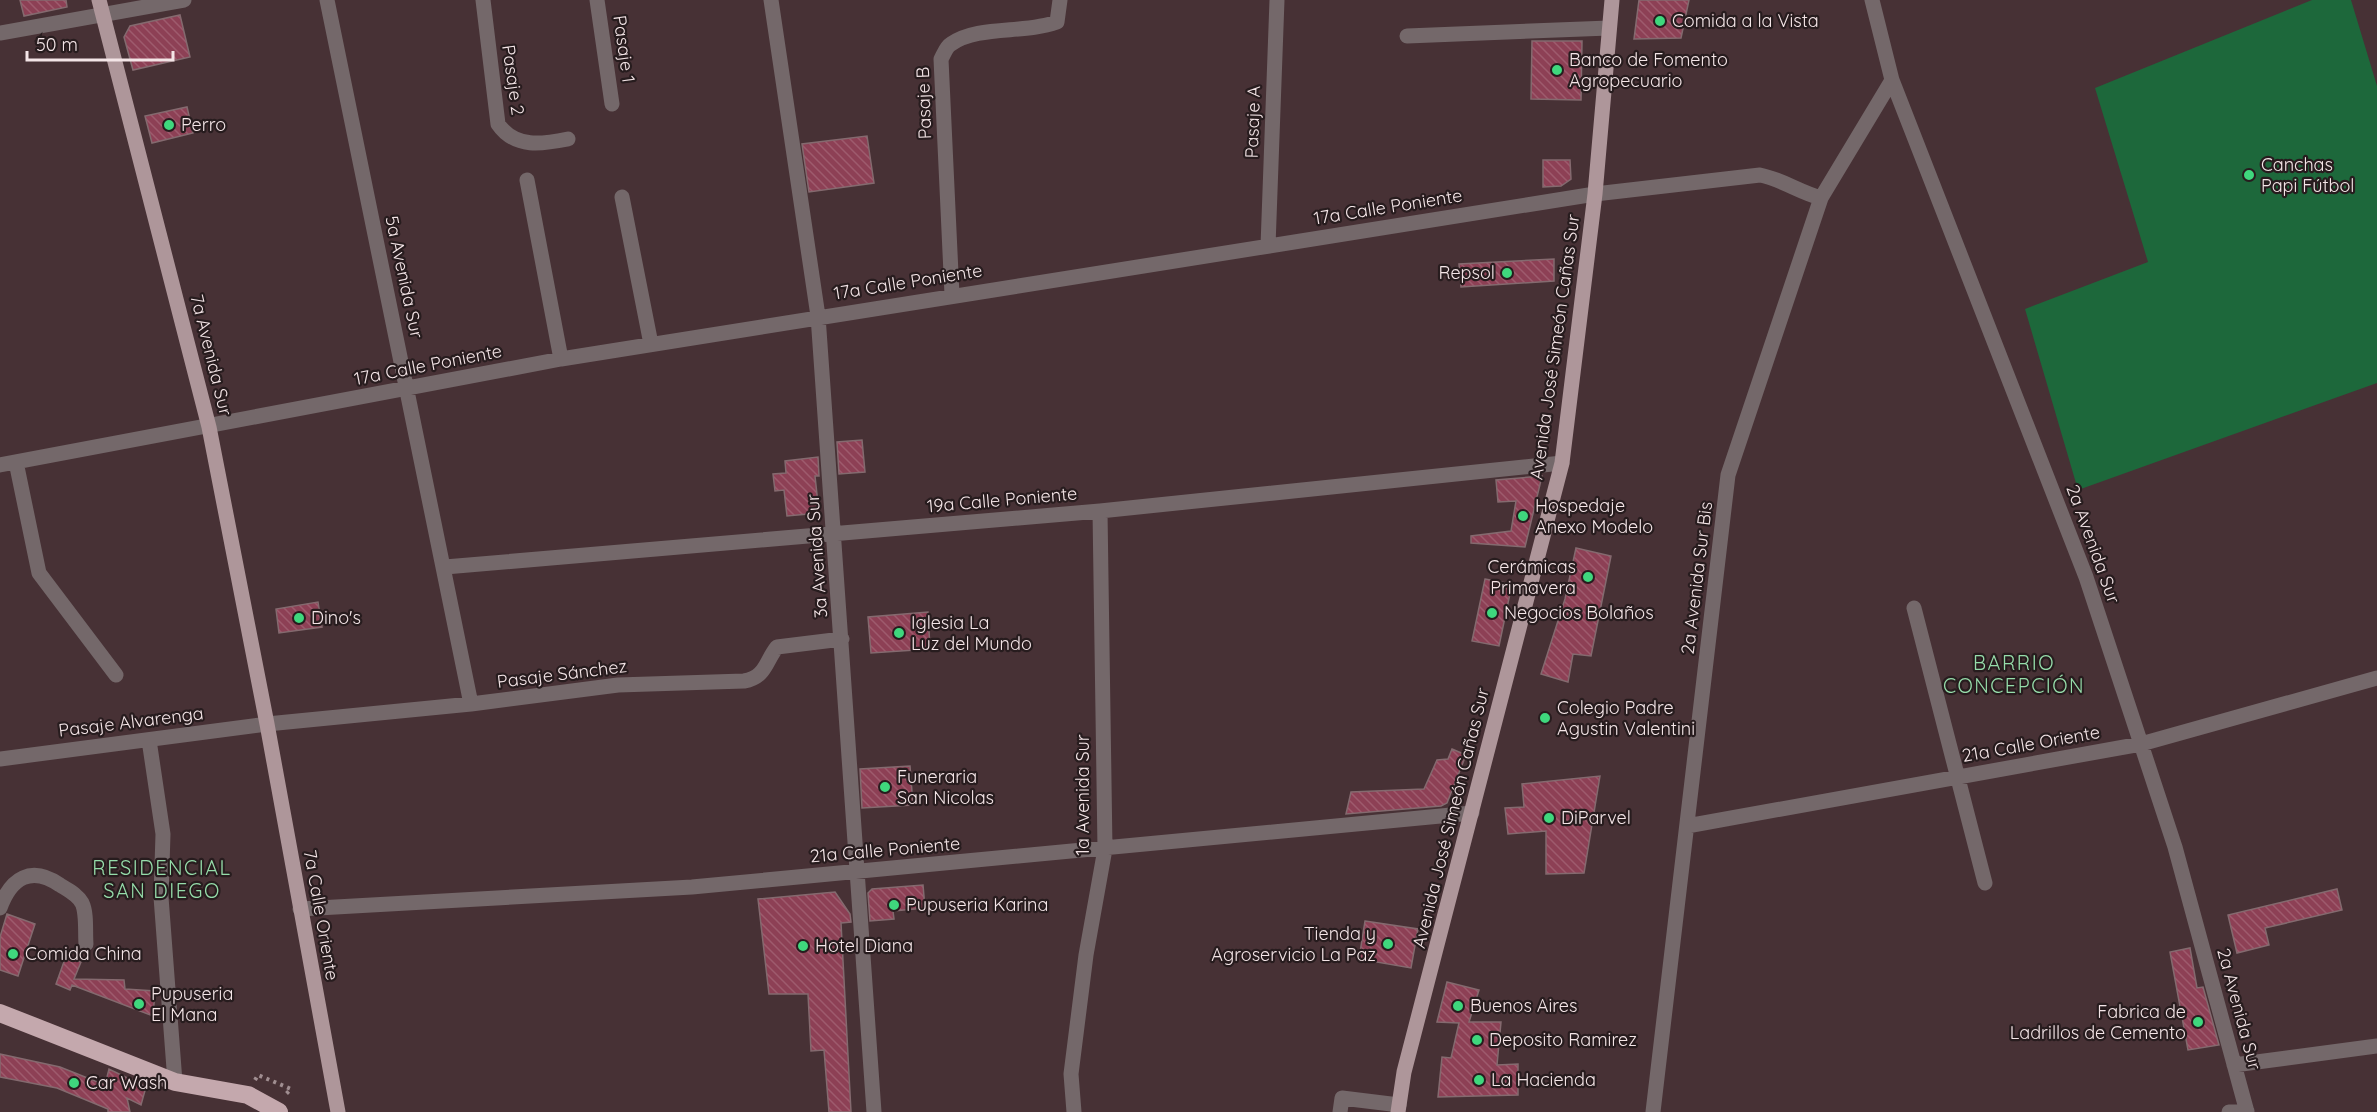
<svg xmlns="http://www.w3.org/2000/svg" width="2377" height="1112" viewBox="0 0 2377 1112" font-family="Quicksand,sans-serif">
<defs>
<pattern id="building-back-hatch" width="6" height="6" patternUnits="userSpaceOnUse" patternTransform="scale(1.5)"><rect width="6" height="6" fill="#8d4055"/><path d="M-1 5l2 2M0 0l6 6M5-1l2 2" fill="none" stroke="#9e5b6d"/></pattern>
</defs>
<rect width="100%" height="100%" fill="#473135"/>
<path fill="#1d683b" d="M 2312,0 L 2351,0 L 2377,86 L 2377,383 L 2078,490 L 2025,309 L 2148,262 L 2095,88 Z"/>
<path fill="url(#building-back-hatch)" stroke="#846a6f" stroke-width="1.5" d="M 20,0 L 66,0 L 67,7 L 24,16 Z
M 1639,0 L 1689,0 L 1681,38 L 1634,39 Z
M 180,15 L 190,57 L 133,70 L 124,37 L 130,26 Z
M 1532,41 L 1582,41 L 1581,100 L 1531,99 Z
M 187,107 L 193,133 L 152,143 L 145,116 Z
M 867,136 L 874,183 L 809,192 L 802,144 Z
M 1543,160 L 1570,160 L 1571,179 L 1561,186 L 1543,187 Z
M 1554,259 L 1554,281 L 1461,287 L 1459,264 Z
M 862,440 L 865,472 L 839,474 L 837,442 Z
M 818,457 L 819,476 L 815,476 L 819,513 L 787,516 L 784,490 L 775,491 L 773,474 L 786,473 L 785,461 Z
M 1542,476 L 1525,547 L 1471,543 L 1471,536 L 1511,531 L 1516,501 L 1498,502 L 1496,480 Z
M 1576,548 L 1611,556 L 1591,656 L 1573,654 L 1568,682 L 1541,674 L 1565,599 Z
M 1485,579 L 1512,584 L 1499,646 L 1472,641 Z
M 318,602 L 322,627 L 279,633 L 276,609 Z
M 928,612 L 930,649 L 871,653 L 868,617 Z
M 1452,749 L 1466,755 L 1447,803 L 1441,806 L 1346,814 L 1351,792 L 1424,789 L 1437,760 L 1448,759 Z
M 910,766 L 913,805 L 862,808 L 860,769 Z
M 1600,776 L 1584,873 L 1546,874 L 1546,831 L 1508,834 L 1505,808 L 1524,807 L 1522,784 Z
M 923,885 L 925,908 L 893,911 L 894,919 L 870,921 L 868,893 L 872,889 Z
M 2337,889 L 2342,910 L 2265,928 L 2269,945 L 2237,953 L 2228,915 Z
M 835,892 L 850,914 L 851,922 L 841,923 L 851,1112 L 829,1112 L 824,1050 L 811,1051 L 808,994 L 769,994 L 758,899 Z
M 7,914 L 35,924 L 18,976 L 0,970 L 0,937 Z
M 1365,921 L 1418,929 L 1411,968 L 1359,959 Z
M 2190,948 L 2197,988 L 2203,987 L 2219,1045 L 2188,1050 L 2170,952 Z
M 66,956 L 81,962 L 74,979 L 124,980 L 125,989 L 155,991 L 153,1016 L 72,985 L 70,990 L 56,984 Z
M 1447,982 L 1479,990 L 1469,1022 L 1501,1022 L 1497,1065 L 1518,1064 L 1518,1095 L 1438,1097 L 1442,1057 L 1451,1058 L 1459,1023 L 1437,1022 Z
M 0,1054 L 60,1067 L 105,1085 L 109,1069 L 146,1087 L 141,1105 L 127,1098 L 130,1112 L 108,1112 L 108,1109 L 57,1088 L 0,1077 Z"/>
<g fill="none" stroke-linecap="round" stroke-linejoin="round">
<path stroke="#a08e91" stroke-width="4" stroke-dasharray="3 4.5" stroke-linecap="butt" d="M 255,1080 L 258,1075 L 291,1089 L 286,1094"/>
<path stroke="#74686a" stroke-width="15" d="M 327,0 L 471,704
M 483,0 L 498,124 C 515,149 543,144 568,139
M 597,0 L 612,104
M 771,0 L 818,316 L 874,1112
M 1872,0 L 1892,80 L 2086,577 L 2175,847 L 2247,1112
M 0,33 L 184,0
M 1407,36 L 1609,28
M 527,180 L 561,359
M 622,197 L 651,344
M 1268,246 L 1277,0
M 952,295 L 941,59 C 944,54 946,47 951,44 C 978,25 1024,34 1057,22 L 1060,0
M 16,462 L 39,573 L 116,675
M 0,465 L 561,359 L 1595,194 L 1760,175 C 1781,179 1799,192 1821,198
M 445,567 L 1100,511 L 1562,463
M 1914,608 L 1985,883
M 149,740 L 163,834 L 161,897 L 175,1082
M 0,759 L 267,724 L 471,704 L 618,685 L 744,681 C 766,677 765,662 777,647 L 842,639
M 1687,826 L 2141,744 L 2377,678
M 0,908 C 11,878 31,865 60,885 C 68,890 77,894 82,903 C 87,913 85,932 86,944
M 300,909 L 692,887 L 1472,813
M 2234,1065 L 2377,1046
M 1074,1112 L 1071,1074 L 1086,955 L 1105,849 L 1100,511
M 1340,1112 L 1342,1098 L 1399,1105
M 1653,1112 L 1728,475 L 1821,198 L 1892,80
M 2229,1112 L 2247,1111"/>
<path stroke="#ae969a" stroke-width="15" d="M 99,0 L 209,427 L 267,724 L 338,1112
M 1398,1112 L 1404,1072 L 1562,463 L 1595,194 L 1612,0"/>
<path stroke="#c4a8ad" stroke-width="18" d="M 0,1013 L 175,1082 L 248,1095 L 279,1112"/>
</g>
<g fill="#3fd77d" stroke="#271c1e" stroke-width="2">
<circle cx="1660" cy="21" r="6"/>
<circle cx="1557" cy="70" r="6"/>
<circle cx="169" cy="125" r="6"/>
<circle cx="2249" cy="175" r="6"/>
<circle cx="1507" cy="273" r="6"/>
<circle cx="1523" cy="516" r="6"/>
<circle cx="1588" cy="577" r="6"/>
<circle cx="1492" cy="613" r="6"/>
<circle cx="299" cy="618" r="6"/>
<circle cx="899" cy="633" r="6"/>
<circle cx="1545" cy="718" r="6"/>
<circle cx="885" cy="787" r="6"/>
<circle cx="1549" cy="818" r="6"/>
<circle cx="894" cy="905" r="6"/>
<circle cx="1388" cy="944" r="6"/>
<circle cx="803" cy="946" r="6"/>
<circle cx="13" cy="954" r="6"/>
<circle cx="139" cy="1004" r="6"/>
<circle cx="1458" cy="1006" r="6"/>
<circle cx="2198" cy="1022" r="6"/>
<circle cx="1477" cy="1040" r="6"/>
<circle cx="1479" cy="1080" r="6"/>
<circle cx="74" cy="1083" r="6"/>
</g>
<g text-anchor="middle" stroke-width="4.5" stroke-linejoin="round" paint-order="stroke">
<g font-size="18" fill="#f4e5e7" stroke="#271c1e" text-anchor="start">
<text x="1672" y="27">Comida a la Vista</text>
<text x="1569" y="66">Banco de Fomento<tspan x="1569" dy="21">Agropecuario</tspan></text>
<text x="181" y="131">Perro</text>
<text x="2261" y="171">Canchas<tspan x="2261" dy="21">Papi Fútbol</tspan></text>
<text x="1495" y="279" text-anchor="end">Repsol</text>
<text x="1535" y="512">Hospedaje<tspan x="1535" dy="21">Anexo Modelo</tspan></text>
<text x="1576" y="573" text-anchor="end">Cerámicas<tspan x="1576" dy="21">Primavera</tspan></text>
<text x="1504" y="619">Negocios Bolaños</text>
<text x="311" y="624">Dino's</text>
<text x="911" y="629">Iglesia La<tspan x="911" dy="21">Luz del Mundo</tspan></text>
<text x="1557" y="714">Colegio Padre<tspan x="1557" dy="21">Agustin Valentini</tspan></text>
<text x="897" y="783">Funeraria<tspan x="897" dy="21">San Nicolas</tspan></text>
<text x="1561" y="824">DiParvel</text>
<text x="906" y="911">Pupuseria Karina</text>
<text x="1376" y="940" text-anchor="end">Tienda y<tspan x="1376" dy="21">Agroservicio La Paz</tspan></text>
<text x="815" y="952">Hotel Diana</text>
<text x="25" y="960">Comida China</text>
<text x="151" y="1000">Pupuseria<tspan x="151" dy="21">El Mana</tspan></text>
<text x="1470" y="1012">Buenos Aires</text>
<text x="2186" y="1018" text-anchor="end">Fabrica de<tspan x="2186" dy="21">Ladrillos de Cemento</tspan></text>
<text x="1489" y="1046">Deposito Ramirez</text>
<text x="1491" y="1086">La Hacienda</text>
<text x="86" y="1089">Car Wash</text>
</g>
<g font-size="18" fill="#f4e5e7" stroke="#271c1e">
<text transform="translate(624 49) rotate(82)" y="6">Pasaje 1</text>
<text transform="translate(513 80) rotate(82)" y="6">Pasaje 2</text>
<text transform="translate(924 103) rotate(-92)" y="6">Pasaje B</text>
<text transform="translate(1253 122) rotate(-88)" y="6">Pasaje A</text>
<text transform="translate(1388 207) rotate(-9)" y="6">17a Calle Poniente</text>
<text transform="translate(404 277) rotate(78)" y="6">5a Avenida Sur</text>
<text transform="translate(908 282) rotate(-9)" y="6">17a Calle Poniente</text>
<text transform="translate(1555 347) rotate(-82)" y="6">Avenida José Simeón Cañas Sur</text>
<text transform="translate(211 355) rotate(76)" y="6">7a Avenida Sur</text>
<text transform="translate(428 365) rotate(-11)" y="6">17a Calle Poniente</text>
<text transform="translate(1002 500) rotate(-5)" y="6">19a Calle Poniente</text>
<text transform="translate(2093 544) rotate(70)" y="6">2a Avenida Sur</text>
<text transform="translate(817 556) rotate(-94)" y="6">3a Avenida Sur</text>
<text transform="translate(1697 578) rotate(-83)" y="6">2a Avenida Sur Bis</text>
<text transform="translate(562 674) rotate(-7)" y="6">Pasaje Sánchez</text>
<text transform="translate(131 722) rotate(-7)" y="6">Pasaje Alvarenga</text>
<text transform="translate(2031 744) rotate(-10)" y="6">21a Calle Oriente</text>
<text transform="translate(1083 795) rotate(-90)" y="6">1a Avenida Sur</text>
<text transform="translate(1451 818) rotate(-76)" y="6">Avenida José Simeón Cañas Sur</text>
<text transform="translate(885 850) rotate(-5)" y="6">21a Calle Poniente</text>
<text transform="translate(321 915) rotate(80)" y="6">7a Calle Oriente</text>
<text transform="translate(2239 1009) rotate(75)" y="6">2a Avenida Sur</text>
</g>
<g font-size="20" letter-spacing="1.5" fill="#96ddaa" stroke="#271c1e">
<text x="2014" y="670">BARRIO<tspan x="2014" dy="23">CONCEPCIÓN</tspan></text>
<text x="162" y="875">RESIDENCIAL<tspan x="162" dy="23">SAN DIEGO</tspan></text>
</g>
</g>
<path d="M27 51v9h146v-9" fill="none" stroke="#f4e5e7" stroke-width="3"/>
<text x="36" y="51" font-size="18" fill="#f4e5e7" stroke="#271c1e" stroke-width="4.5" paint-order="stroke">50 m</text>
</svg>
